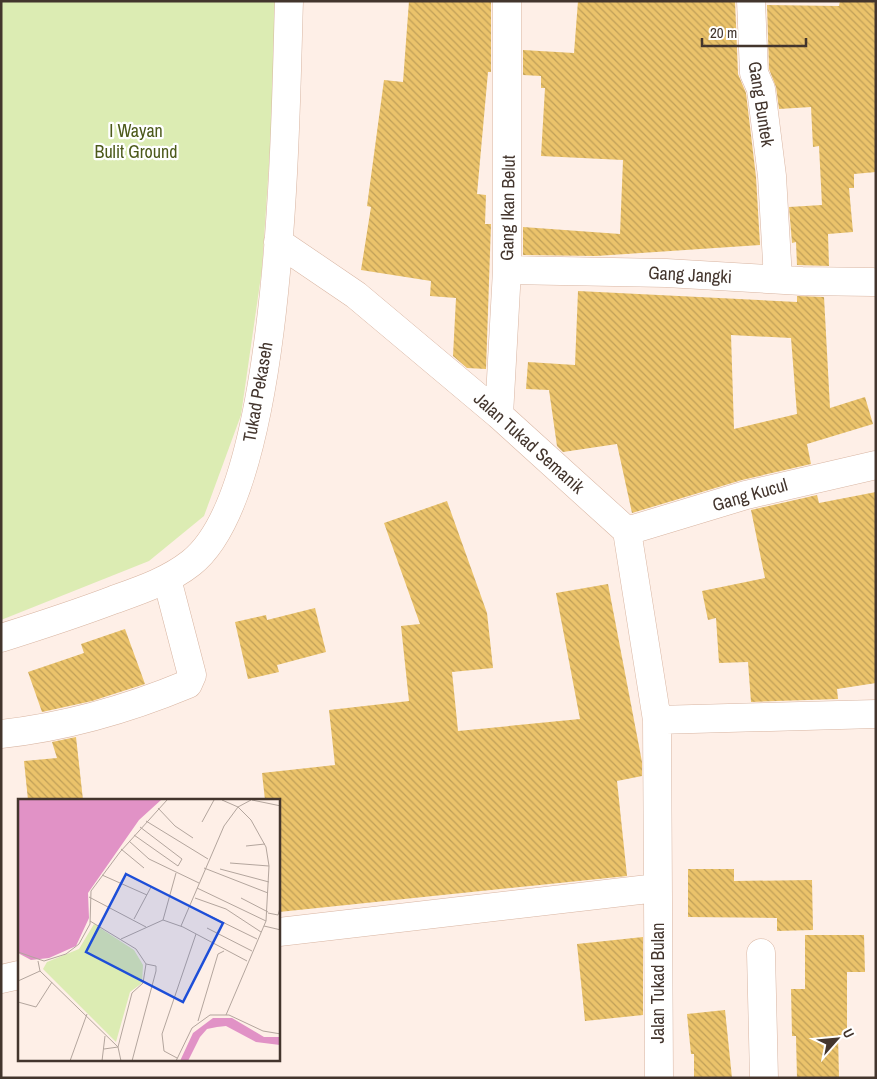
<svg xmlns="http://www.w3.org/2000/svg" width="877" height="1079" viewBox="0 0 877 1079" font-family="'Archivo Narrow',sans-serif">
<defs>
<pattern id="building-back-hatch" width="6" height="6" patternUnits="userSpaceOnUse" patternTransform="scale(1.25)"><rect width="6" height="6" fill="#ebc36b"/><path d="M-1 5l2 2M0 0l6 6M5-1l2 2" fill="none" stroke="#c09f58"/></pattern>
</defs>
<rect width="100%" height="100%" fill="#feefe7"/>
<path fill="#dcecb3" d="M 1,1 L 280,1 L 262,269 L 241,415 L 204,516 L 149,561 L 1,620 Z"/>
<path fill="url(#building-back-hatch)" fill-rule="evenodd" d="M 409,1 L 491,1 L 491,72 L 488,72 L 477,194 L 486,195 L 485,224 L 491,224 L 486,369 L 467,368 L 453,356 L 456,298 L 430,296 L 431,281 L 361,270 L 371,207 L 367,206 L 384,80 L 403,82 Z
M 578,1 L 735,1 L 738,74 L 746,93 L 756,177 L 760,245 L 596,256 L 523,255 L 523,227 L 620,234 L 623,160 L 541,156 L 545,88 L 541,88 L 541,76 L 523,75 L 523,50 L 574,53 Z
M 840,1 L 876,1 L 876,172 L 854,174 L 854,188 L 849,188 L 853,232 L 828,234 L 829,266 L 797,265 L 796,242 L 792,243 L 789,207 L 822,205 L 819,146 L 813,147 L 811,107 L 779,109 L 776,87 L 769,69 L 767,5 L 839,6 Z
M 578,291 L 797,302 L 797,296 L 824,297 L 830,408 L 865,397 L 873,424 L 807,444 L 811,464 L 742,480 L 632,513 L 617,444 L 563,452 L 557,446 L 549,390 L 526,389 L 528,362 L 575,365 ZM 731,335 L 791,338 L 797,414 L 734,429 Z
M 876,492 L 876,683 L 837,689 L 838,699 L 751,702 L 748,662 L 719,663 L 716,618 L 708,620 L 702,591 L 765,578 L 751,510 L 817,495 L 819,503 Z
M 447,501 L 487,613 L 493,668 L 452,672 L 458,731 L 580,719 L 556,593 L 608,584 L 642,762 L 642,776 L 617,781 L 627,876 L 279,912 L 279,800 L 265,800 L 262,773 L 335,765 L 329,710 L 409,701 L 401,626 L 420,624 L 384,523 Z
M 315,608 L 326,652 L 277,665 L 279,672 L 248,679 L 235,622 L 266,615 L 267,620 Z
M 125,629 L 145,684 L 92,701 L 42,712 L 28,672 L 84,653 L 81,644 Z
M 76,737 L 83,800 L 28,800 L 24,761 L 57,758 L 52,742 Z
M 688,869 L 734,869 L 734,881 L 812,880 L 813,930 L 777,931 L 777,918 L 688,917 Z
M 805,935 L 864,935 L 865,972 L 847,972 L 847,1035 L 838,1035 L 839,1078 L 797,1078 L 796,1036 L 792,1036 L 791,989 L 805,989 Z
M 643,937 L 643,1015 L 585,1021 L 577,944 Z
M 725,1010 L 732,1078 L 694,1078 L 694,1054 L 691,1054 L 687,1014 Z"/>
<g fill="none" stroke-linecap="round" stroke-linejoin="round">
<g stroke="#d8b5a2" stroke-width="29">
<path id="street" d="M 751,1 L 754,73 L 761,89 L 772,176 L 778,279
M 278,242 L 356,295 L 499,415 L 627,531 L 657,720 L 659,1078
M 507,270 L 666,273 L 802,281 L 873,282
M 499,415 L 507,270 L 507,1
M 627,531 L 746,495 L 876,465
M 1,638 C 39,626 76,614 113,600 C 141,590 168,581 191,563 C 284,490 285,119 289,1
M 657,720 L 876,714
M 1,734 C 65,727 128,709 188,684 L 192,675 L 167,579
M 279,932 L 657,888
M 761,953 L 764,1078
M 1,979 L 19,975"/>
</g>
<use href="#street" stroke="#fff" stroke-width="28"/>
</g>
<g text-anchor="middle" stroke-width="4.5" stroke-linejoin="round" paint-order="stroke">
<g font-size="18" fill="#43352d" stroke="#fff">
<text transform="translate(761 104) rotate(81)" y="6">Gang Buntek</text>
<text transform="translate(508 208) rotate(-89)" y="6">Gang Ikan Belut</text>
<text transform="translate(690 275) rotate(3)" y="6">Gang Jangki</text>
<text transform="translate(258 392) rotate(-80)" y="6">Tukad Pekaseh</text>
<text transform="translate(529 443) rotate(42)" y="6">Jalan Tukad Semanik</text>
<text transform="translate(750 495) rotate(-16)" y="6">Gang Kucul</text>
<text transform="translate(658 983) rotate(-90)" y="6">Jalan Tukad Bulan</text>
</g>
<g font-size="18" fill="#4c591a" stroke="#fff">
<text x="136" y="137">I Wayan<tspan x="136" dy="21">Bulit Ground</tspan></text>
</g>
</g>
<g transform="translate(18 799)">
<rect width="262" height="262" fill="#feefe7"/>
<path d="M 76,125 L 116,151 L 125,166 L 124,184 L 112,193 L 98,243 L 25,170 L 29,163 L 61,150 Z" fill="#dcecb3"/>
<path d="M 0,1 L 143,1 L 121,21 L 70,94 L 71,119 L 58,147 L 31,159 L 13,161 L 0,154 ZM 195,219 L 214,219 L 246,238 L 262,238 L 262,246 L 238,243 L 208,227 L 199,228 L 189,230 L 182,238 L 170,262 L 162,262 L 175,234 Z" fill="#e192c6"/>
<path fill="none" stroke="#b3a59d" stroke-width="1" d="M 204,1 L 220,8 L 233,21 L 248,48 L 251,67 L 248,122 L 208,216M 234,1 L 263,7M 140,9 L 157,27 L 175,39M 128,22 L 190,60M 184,23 L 196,1M 116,36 L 160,67 L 164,60 L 122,28M 111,42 L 131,60 L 181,84M 228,47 L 247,45M 103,50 L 126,69M 212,64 L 251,67M 186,69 L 250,94M 202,70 L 251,83M 84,76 L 129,96M 179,89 L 248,122M 71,98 L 128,128M 177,99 L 208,110 L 243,133M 223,99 L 250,113M 250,114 L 260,116 L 263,106M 188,115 L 239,140M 116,120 L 133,88M 145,121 L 158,74M 72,122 L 118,150 L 128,165 L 125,184 L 114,194 L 100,248 L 86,250M 163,127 L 206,27 L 220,8 L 233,1M 246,127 L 263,131M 189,129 L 234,152M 103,140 L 145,121 L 165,128 L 229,162M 0,153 L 26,162 L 48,155 L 61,145 L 72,125 L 73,92 L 102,53 L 149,1M 20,162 L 22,172 L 100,248 L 103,262M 0,182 L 22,172M 0,203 L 18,208 L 34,183M 180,222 L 200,155 L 206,152M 159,259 L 146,252 L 144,235 L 178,135M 52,262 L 69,215M 84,262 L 87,237M 114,262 L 138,172 L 138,167 L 128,165M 158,262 L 174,229 L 192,216 L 211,216 L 245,232 L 263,235"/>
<path fill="#1d4ed8" fill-opacity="0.15" stroke="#1d4ed8" stroke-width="2.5" d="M 108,75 L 205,124 L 165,203 L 68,153 Z"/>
<rect width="262" height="262" fill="none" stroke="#43352d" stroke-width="2.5"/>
</g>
<rect width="877" height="1079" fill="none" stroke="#43352d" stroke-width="5"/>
<g transform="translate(837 1039) rotate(63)" stroke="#ffffff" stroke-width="4" paint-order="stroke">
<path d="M0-4L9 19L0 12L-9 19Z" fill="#43352d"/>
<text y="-8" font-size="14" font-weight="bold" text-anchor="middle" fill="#43352d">U</text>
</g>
<path d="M702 38v8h104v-8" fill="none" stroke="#43352d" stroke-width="2.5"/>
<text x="710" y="38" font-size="15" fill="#43352d" stroke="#ffffff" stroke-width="4" paint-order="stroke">20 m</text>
</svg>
